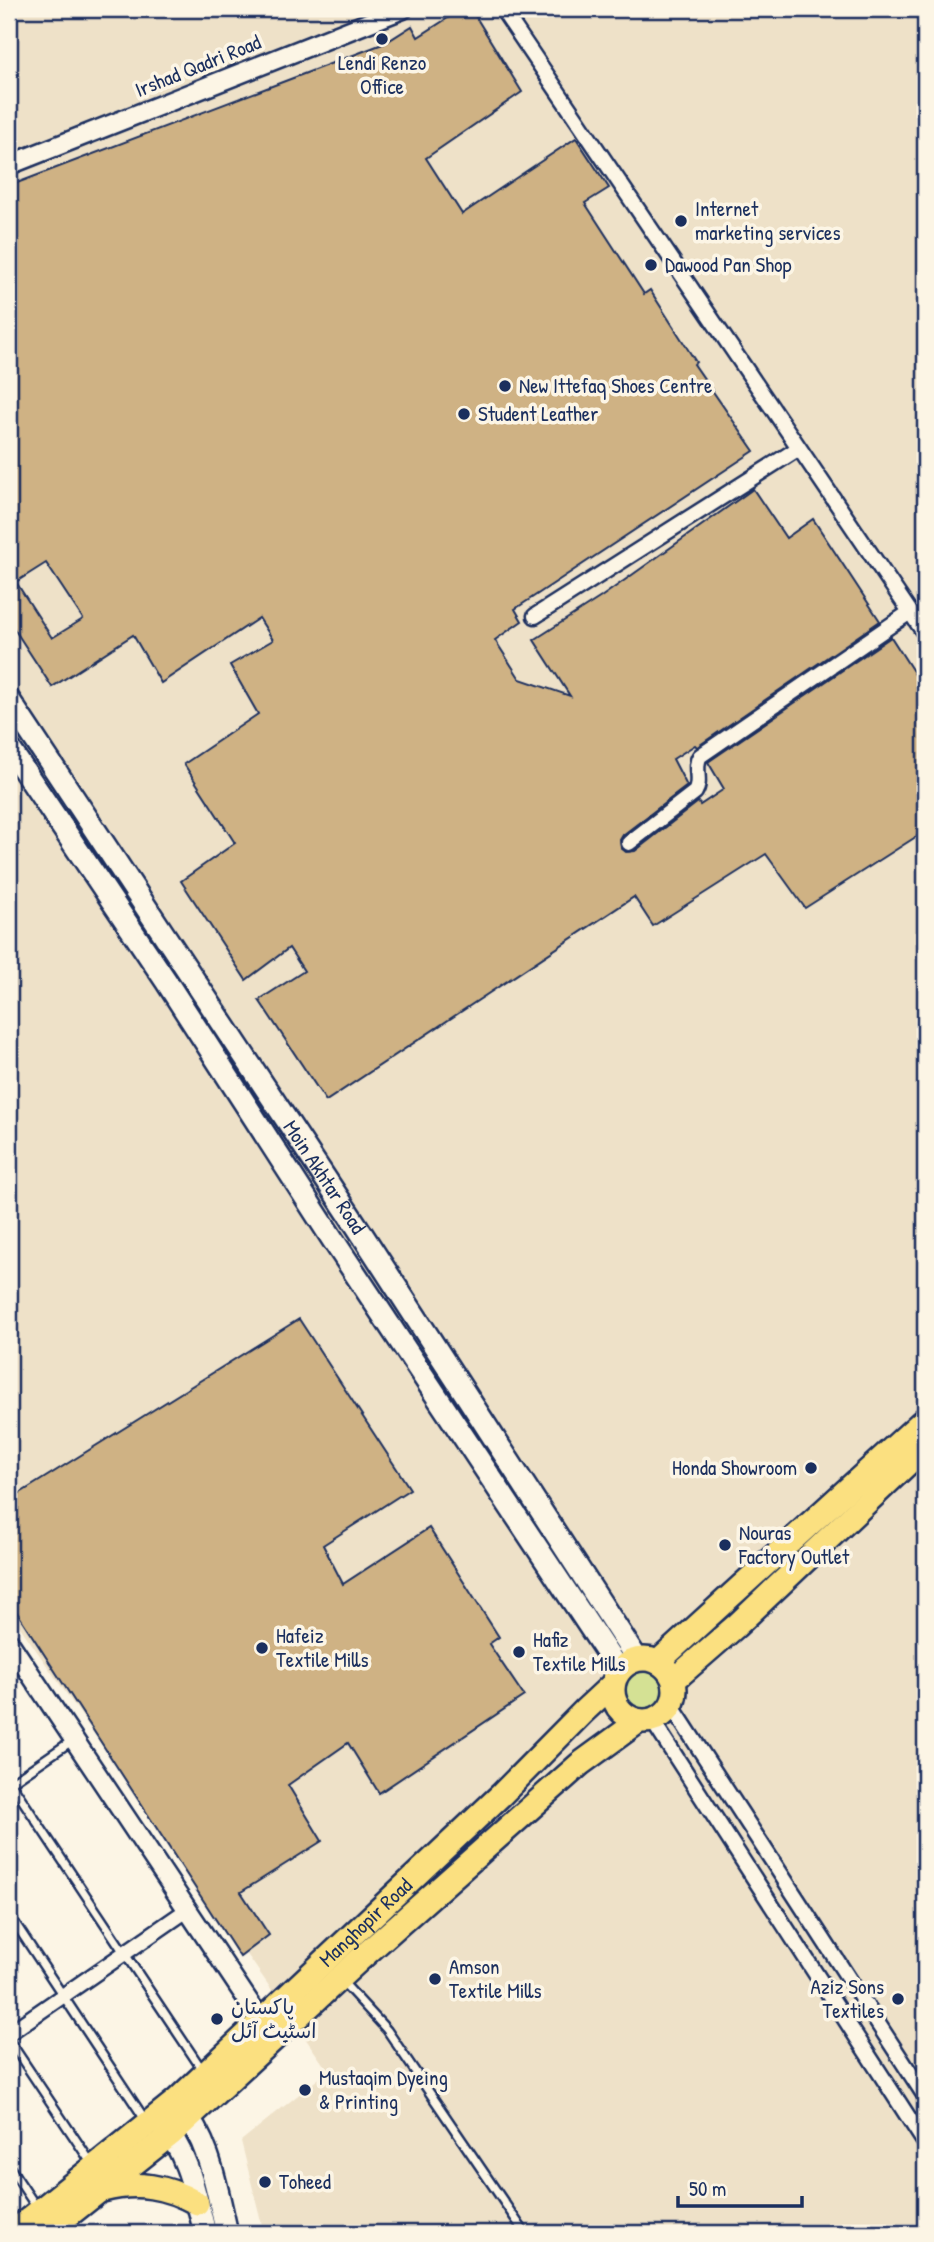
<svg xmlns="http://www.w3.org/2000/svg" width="934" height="2242" viewBox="0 0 934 2242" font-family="'Patrick Hand','Playpen Sans Arabic',sans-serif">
<rect width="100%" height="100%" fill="#fcf5e5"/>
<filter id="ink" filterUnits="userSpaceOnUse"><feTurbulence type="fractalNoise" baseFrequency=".0143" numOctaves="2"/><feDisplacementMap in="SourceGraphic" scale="14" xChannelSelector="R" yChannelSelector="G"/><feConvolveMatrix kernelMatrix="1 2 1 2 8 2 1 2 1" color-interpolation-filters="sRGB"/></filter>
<g filter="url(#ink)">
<path fill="#eee1c8" d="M 9,9 L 925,9 L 925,2233 L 264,2233 L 241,2141 L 328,2071 L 9,1611 Z"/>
<path fill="#d4e194" stroke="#788879" stroke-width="2" d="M621 1690a22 22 0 1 1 44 0a22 22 0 1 1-44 0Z"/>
<path fill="#cfb284" stroke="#1b2f5e" stroke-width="2" fill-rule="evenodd" d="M 462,9 L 471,9 L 522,92 L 426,158 L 462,214 L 576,138 L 609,188 L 585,203 L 644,294 L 650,290 L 696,362 L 694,364 L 754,451 L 515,609 L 522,621 L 495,640 L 520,679 L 570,696 L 534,640 L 601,597 L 753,489 L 786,538 L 813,519 L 880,621 L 697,747 L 695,745 L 673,759 L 687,786 L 623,835 L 620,840 L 621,848 L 626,852 L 635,851 L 698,802 L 700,805 L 724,789 L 708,762 L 891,637 L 925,690 L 925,831 L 805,908 L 766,854 L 653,926 L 634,897 L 326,1101 L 259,1000 L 304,971 L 289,948 L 246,980 L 181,881 L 235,843 L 184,764 L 258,714 L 230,665 L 273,640 L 259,618 L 161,683 L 133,635 L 52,687 L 9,621 L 9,186 L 385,43 L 412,26 L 418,37 ZM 46,563 L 83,619 L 52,638 L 16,582 Z
M 299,1319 L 410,1489 L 323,1545 L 343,1584 L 429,1528 L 499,1637 L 489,1644 L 524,1696 L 379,1793 L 348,1743 L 288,1785 L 322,1841 L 241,1892 L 269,1935 L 240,1957 L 9,1600 L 9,1500 Z"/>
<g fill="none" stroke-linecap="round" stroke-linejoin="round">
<g stroke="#1b2f5e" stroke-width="12">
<path id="service" d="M 9,1780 L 203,2071
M 9,1784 L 73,1740
M 9,1914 L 146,2121
M 341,1980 L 387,2030 L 525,2233
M 9,2040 L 92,2164
M 9,2166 L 37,2208"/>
</g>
<g stroke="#1b2f5e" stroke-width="19">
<path id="minor" d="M 502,9 L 925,634
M 535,616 L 799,448
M 629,843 L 695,792 C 702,781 693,767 700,756 L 910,612
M 671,1705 L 925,2096
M 652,1720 L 925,2143
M 9,2033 L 187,1910"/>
</g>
<g stroke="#1b2f5e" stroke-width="23">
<path id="tertiary" d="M 9,165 L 403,9
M 9,1642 L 261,2020"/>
</g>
<g stroke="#1b2f5e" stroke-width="26">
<g id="secondary">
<path id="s1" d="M 9,700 L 356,1225 L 637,1659"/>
<path d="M 9,748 L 166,981 L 333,1240 L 619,1671"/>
<path d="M 180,2106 C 211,2143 216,2188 227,2233"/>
<path d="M 161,2123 C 189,2154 195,2194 205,2233"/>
</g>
</g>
<g stroke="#1b2f5e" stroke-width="28">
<g id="primary">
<circle cx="644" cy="1690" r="31"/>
<path d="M 658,1662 L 925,1419"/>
<path d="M 674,1680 L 736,1626 L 925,1447"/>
<path d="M 103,2190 C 137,2181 166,2186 197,2203"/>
<path id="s2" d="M 12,2233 L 176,2101 L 501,1795 L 584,1711 L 613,1684"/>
<path d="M 46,2233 L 171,2134 L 359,1960 L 580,1764 L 639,1721"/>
</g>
</g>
<use href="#service" stroke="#fcf5e5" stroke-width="7"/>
<use href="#minor" stroke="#fcf5e5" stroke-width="14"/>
<use href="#tertiary" stroke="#fcf5e5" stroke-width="18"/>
<use href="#secondary" stroke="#fcf5e5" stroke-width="21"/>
<use href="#primary" stroke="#fbe080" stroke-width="23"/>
</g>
</g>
<g fill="#1b2f5e" stroke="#fcf5e5" stroke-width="2.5">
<circle cx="382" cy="39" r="7"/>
<circle cx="681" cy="221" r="7"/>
<circle cx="651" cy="265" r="7"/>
<circle cx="505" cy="386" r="7"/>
<circle cx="464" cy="414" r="7"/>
<circle cx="811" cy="1468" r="7"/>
<circle cx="725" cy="1545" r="7"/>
<circle cx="262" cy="1648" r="7"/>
<circle cx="519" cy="1652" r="7"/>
<circle cx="435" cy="1979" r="7"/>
<circle cx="898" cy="1999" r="7"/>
<circle cx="217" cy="2019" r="7"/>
<circle cx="305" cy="2090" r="7"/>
<circle cx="265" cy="2182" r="7"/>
</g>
<g text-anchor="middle" stroke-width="7" stroke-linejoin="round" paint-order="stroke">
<g font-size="21" fill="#1b2f5e" stroke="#fcf5e5" text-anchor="start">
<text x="382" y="70" text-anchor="middle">Lendi Renzo<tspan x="382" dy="24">Office</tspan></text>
<text x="695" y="216">Internet<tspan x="695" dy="24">marketing services</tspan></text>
<text x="665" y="272">Dawood Pan Shop</text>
<text x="519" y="393">New Ittefaq Shoes Centre</text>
<text x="478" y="421">Student Leather</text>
<text x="797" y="1475" text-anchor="end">Honda Showroom</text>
<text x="739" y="1540">Nouras<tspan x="739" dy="24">Factory Outlet</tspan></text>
<text x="276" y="1643">Hafeiz<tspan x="276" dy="24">Textile Mills</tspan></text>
<text x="533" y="1647">Hafiz<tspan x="533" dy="24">Textile Mills</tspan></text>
<text x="449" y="1974">Amson<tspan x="449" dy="24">Textile Mills</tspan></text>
<text x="884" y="1994" text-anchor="end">Aziz Sons<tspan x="884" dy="24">Textiles</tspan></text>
<text x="231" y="2014">پاکستان<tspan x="231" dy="24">اسٹیٹ آئل</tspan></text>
<text x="319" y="2085">Mustaqim Dyeing<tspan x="319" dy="24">&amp; Printing</tspan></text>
<text x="279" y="2189">Toheed</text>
</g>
<g font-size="21" fill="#1b2f5e" stroke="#fcf5e5">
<text transform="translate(198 66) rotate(-22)" y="7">Irshad Qadri Road</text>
<text dy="7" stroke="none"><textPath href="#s1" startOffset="572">Moin Akhtar Road</textPath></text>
<text dy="7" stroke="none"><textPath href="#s2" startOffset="471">Manghopir Road</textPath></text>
</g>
</g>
<rect width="934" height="2242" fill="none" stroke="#fcf5e5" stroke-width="35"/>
<rect x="18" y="18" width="899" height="2207" fill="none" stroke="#1b2f5e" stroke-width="2.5" filter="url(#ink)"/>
<path d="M678 2196v10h124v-10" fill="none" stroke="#1b2f5e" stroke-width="3.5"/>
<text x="689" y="2196" font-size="21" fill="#1b2f5e" stroke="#fcf5e5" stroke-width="5" paint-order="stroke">50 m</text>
</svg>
